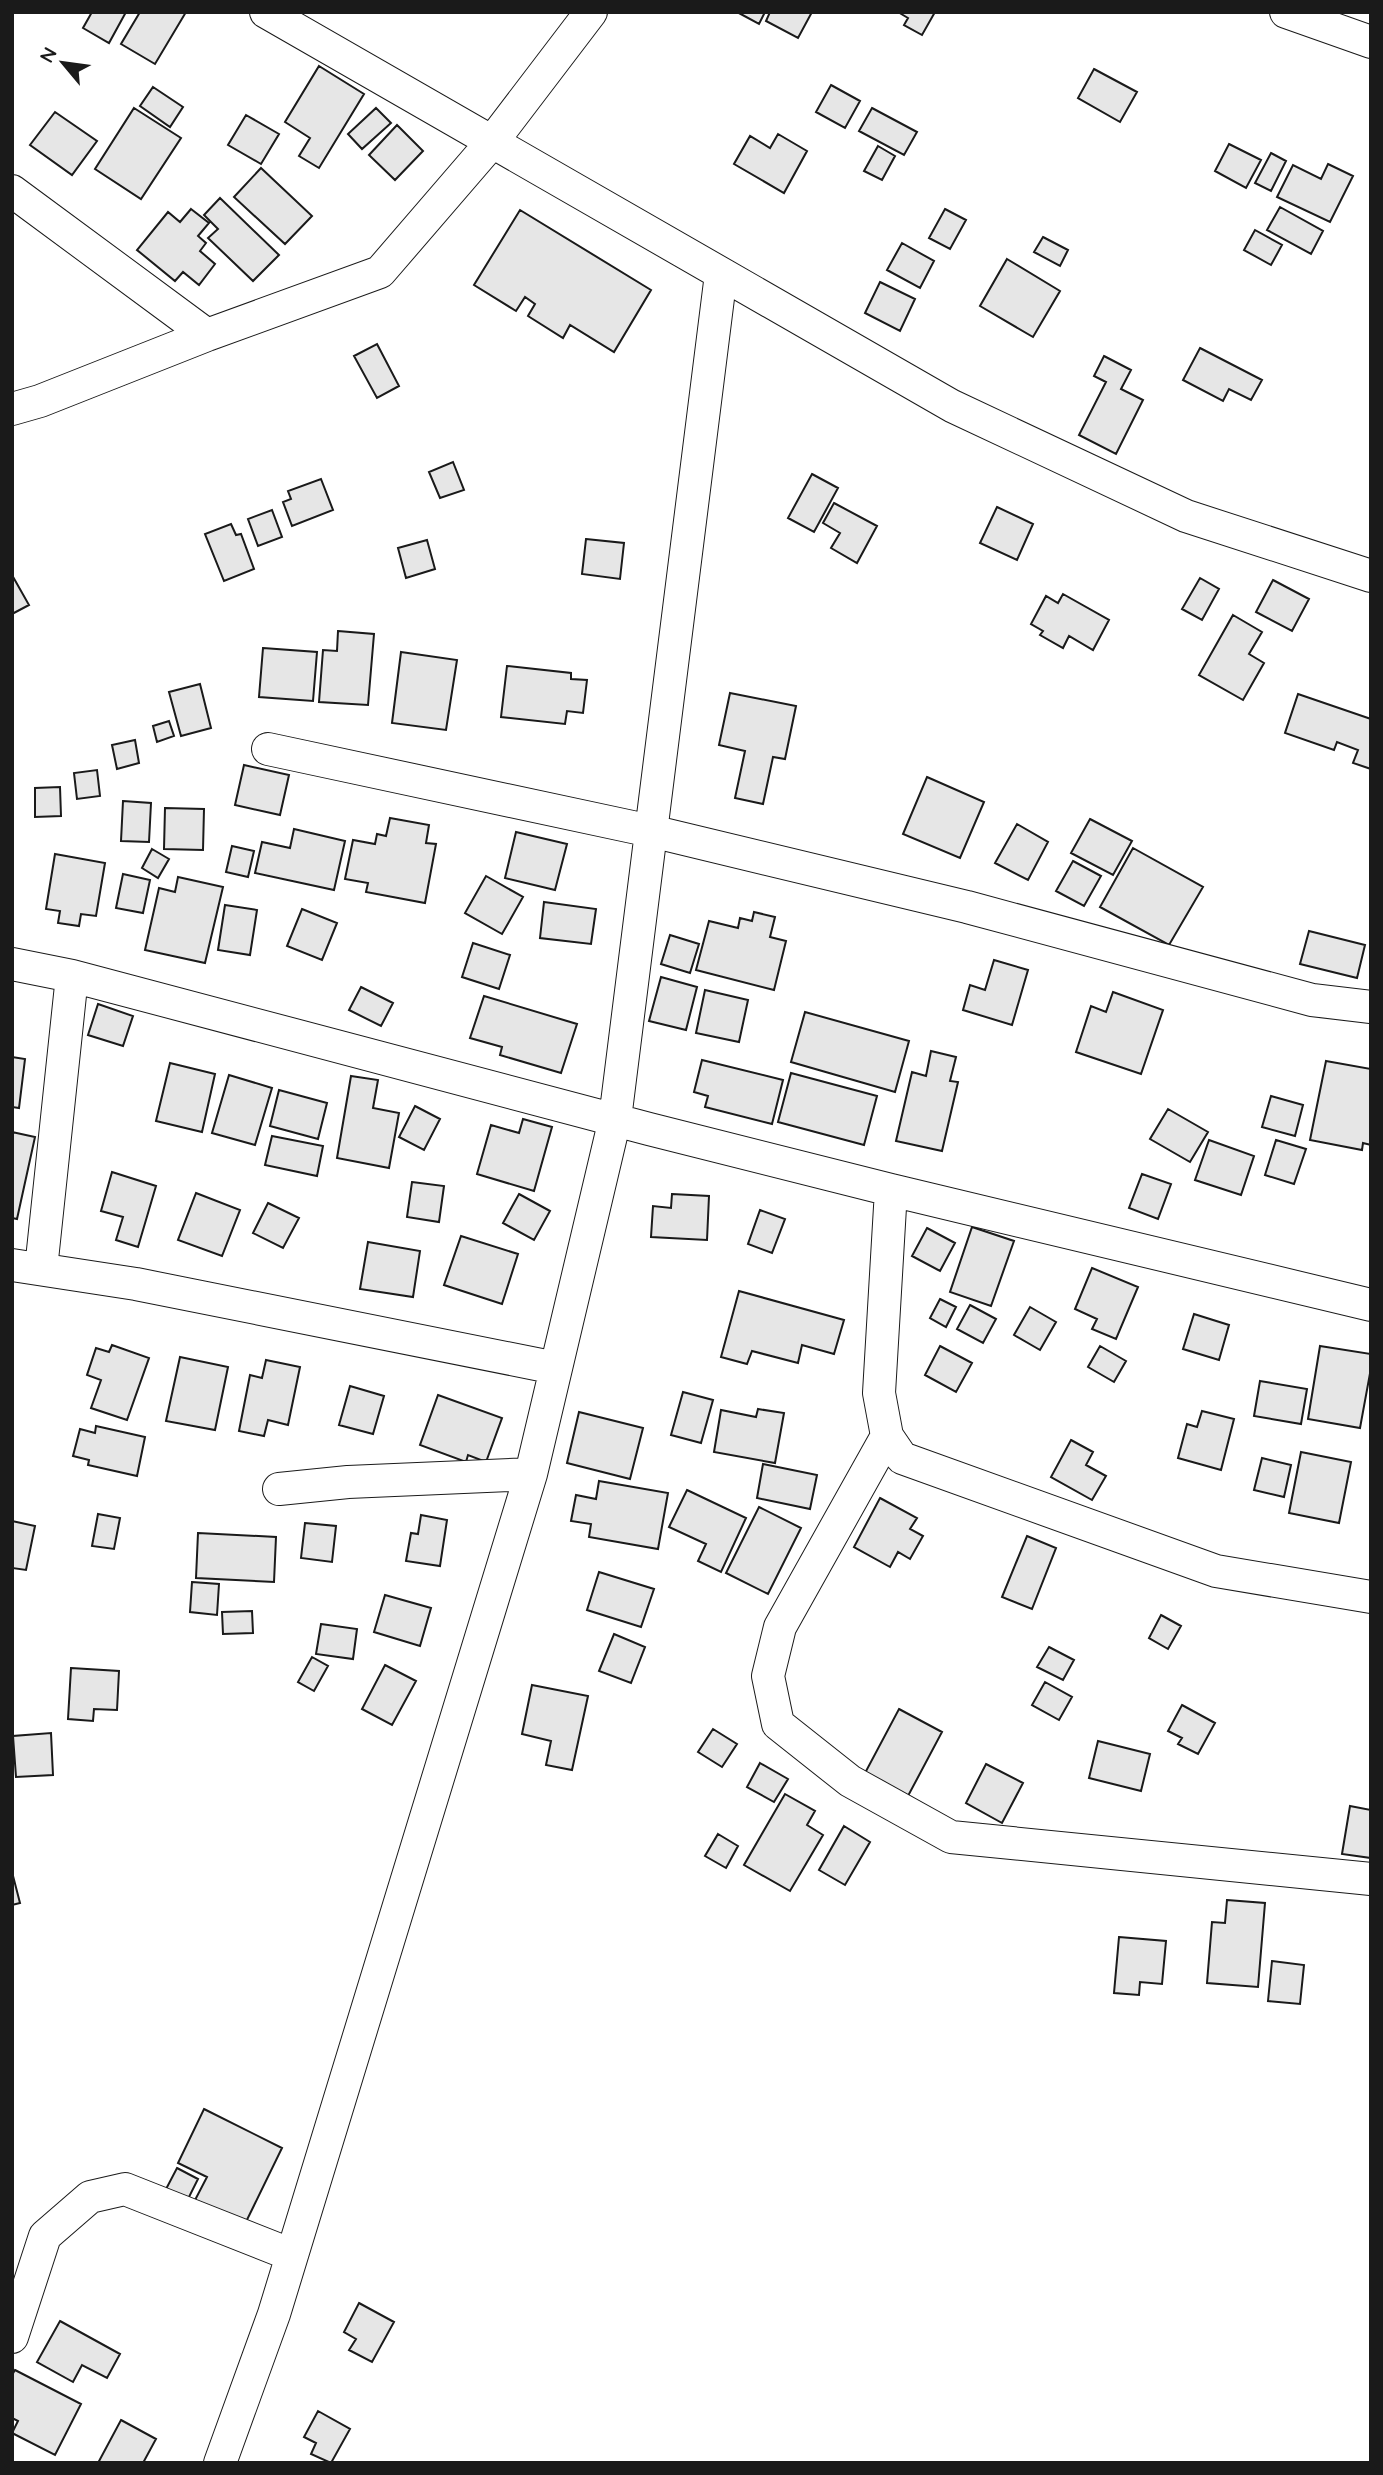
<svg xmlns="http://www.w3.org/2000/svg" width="1383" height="2475" viewBox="0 0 1383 2475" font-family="Quicksand,sans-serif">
<rect width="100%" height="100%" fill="#fff"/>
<path fill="#e6e6e6" stroke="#1a1a1a" stroke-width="2" d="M 92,12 L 126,12 L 109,43 L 83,28 Z
M 140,12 L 186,12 L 155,64 L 121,44 Z
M 737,12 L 765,12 L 759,24 Z
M 770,12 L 812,12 L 798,38 L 766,21 Z
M 898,12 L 935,12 L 922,35 L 904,25 L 908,18 Z
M 319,66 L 364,94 L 319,168 L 299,156 L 310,138 L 285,122 Z
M 1094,69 L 1137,92 L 1120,122 L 1078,98 Z
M 831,85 L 860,101 L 845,128 L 816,112 Z
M 153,87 L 183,107 L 170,127 L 140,106 Z
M 134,108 L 181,138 L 141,199 L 95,169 Z
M 376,108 L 391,123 L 362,149 L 348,134 Z
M 872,108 L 917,132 L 904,155 L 859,131 Z
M 55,112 L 97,141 L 72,175 L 30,145 Z
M 246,115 L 279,134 L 261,164 L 228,145 Z
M 397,125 L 423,151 L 395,180 L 369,155 Z
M 778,134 L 807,151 L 784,193 L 734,164 L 750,136 L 770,148 Z
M 1229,144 L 1261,160 L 1246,188 L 1215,171 Z
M 878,146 L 895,156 L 882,180 L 864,171 Z
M 1271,153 L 1286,161 L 1271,191 L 1255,183 Z
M 1328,164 L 1353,176 L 1330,222 L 1277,197 L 1293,165 L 1321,179 Z
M 261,168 L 312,216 L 285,244 L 234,197 Z
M 220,198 L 279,255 L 253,281 L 208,238 L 218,229 L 204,215 Z
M 1280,207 L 1323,231 L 1311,254 L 1267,230 Z
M 191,209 L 209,223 L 198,236 L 206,243 L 200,251 L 215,264 L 199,285 L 183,272 L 175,281 L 137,250 L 168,212 L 180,222 Z
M 945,209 L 966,220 L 950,249 L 929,238 Z
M 520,210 L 651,290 L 614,352 L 570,325 L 563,338 L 528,316 L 535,304 L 525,297 L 516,311 L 474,285 Z
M 1255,230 L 1282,245 L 1271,265 L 1244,250 Z
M 1043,237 L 1068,250 L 1060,266 L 1034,252 Z
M 902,243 L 934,261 L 920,288 L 887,270 Z
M 1007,259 L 1060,291 L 1033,337 L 980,306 Z
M 880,282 L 915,299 L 900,331 L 865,313 Z
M 377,344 L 399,386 L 377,398 L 354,356 Z
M 1200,348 L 1262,380 L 1251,400 L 1229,389 L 1223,401 L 1183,380 Z
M 1104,356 L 1131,370 L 1121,389 L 1143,400 L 1116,454 L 1079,435 L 1106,382 L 1094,376 Z
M 453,462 L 464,490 L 440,498 L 429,472 Z
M 812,474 L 838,488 L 814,532 L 788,518 Z
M 321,479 L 333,510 L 292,526 L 283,502 L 291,499 L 288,491 Z
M 834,503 L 877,526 L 857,563 L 831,548 L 840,533 L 823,523 Z
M 997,507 L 1033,524 L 1017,560 L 980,543 Z
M 272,510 L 282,537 L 258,546 L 248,519 Z
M 231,524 L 236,535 L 241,534 L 254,569 L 224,581 L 205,534 Z
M 586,539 L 624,543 L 620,579 L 582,574 Z
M 427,540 L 435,569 L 406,578 L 398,548 Z
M 12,575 L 29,605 L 12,614 Z
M 1200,578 L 1219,589 L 1202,620 L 1182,609 Z
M 1273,580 L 1309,599 L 1292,631 L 1256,612 Z
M 1063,594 L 1109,620 L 1093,650 L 1069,636 L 1063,648 L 1040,635 L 1043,631 L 1031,624 L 1046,596 L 1058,603 Z
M 1233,615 L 1262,632 L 1249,654 L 1264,663 L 1243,700 L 1199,675 Z
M 338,631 L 374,634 L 368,705 L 319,702 L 323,650 L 337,651 Z
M 263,648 L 317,652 L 313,701 L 259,697 Z
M 401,652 L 457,660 L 446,730 L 392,723 Z
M 507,666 L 571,673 L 571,679 L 587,680 L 583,713 L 567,711 L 565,724 L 501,717 Z
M 200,684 L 211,728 L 181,736 L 169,692 Z
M 730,693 L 796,706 L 785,759 L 773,757 L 763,804 L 735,798 L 745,751 L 719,745 Z
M 1298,694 L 1371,719 L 1371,769 L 1353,763 L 1358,750 L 1337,742 L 1334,750 L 1285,733 Z
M 169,721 L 174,736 L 157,742 L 153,726 Z
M 135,740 L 139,763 L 117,769 L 112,745 Z
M 244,765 L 289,775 L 280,815 L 235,805 Z
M 97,770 L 100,796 L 77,799 L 74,773 Z
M 927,777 L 984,802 L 960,858 L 903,834 Z
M 60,787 L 61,816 L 35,817 L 35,788 Z
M 123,801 L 151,803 L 149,842 L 121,841 Z
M 165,808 L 204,809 L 203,850 L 164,849 Z
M 390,818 L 429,825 L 426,843 L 436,844 L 425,903 L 366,892 L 368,883 L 345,879 L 353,840 L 375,844 L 377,834 L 386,836 Z
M 1090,819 L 1132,841 L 1113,875 L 1071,853 Z
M 1017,824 L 1048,842 L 1028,880 L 995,863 Z
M 294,829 L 345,841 L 334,890 L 255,873 L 262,842 L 290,848 Z
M 516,832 L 567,844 L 555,890 L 505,878 Z
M 232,846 L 254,851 L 248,877 L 226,872 Z
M 1133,848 L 1203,887 L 1169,945 L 1100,907 Z
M 152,849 L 169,859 L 158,878 L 142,868 Z
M 55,854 L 105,863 L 96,916 L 81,914 L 79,926 L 58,923 L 60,911 L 46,909 Z
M 1073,861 L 1101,876 L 1084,906 L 1056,891 Z
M 123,874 L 150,880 L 143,913 L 116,908 Z
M 486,876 L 523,897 L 502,934 L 465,913 Z
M 178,877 L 223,887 L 205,963 L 145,950 L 159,888 L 175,892 Z
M 544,902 L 596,909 L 591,944 L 540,938 Z
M 225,905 L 257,910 L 250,955 L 218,950 Z
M 302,909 L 337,923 L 322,960 L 287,946 Z
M 754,912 L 775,917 L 770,937 L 786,941 L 774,990 L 696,970 L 709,921 L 738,928 L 740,918 L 752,921 Z
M 1309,931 L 1365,945 L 1357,978 L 1300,964 Z
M 670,935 L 699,944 L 690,973 L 661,964 Z
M 473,943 L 510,955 L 499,989 L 462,977 Z
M 994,960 L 1028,970 L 1012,1025 L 963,1010 L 970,985 L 985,990 Z
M 661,977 L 697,987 L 686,1030 L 649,1021 Z
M 361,987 L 393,1003 L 381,1026 L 349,1010 Z
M 705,990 L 748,1000 L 739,1042 L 696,1033 Z
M 1113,992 L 1163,1010 L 1141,1074 L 1076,1052 L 1091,1006 L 1106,1012 Z
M 484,996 L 577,1024 L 561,1073 L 500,1055 L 502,1047 L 470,1038 Z
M 98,1004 L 133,1016 L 123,1046 L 88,1035 Z
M 805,1012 L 909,1041 L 895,1092 L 791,1062 Z
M 931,1051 L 956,1057 L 950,1081 L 958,1082 L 942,1151 L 896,1141 L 912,1072 L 926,1076 Z
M 12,1057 L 25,1059 L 19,1108 L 12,1107 Z
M 702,1060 L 783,1080 L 772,1124 L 705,1107 L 708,1096 L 694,1092 Z
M 1326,1061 L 1371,1069 L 1371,1145 L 1363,1143 L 1362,1150 L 1310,1140 Z
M 170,1063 L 215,1074 L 202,1132 L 156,1121 Z
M 791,1073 L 877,1096 L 864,1145 L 778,1122 Z
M 229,1075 L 272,1088 L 255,1145 L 212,1133 Z
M 351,1076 L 378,1080 L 373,1108 L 399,1113 L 389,1168 L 337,1158 Z
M 279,1090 L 327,1103 L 318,1139 L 270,1126 Z
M 1271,1096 L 1303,1105 L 1295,1136 L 1262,1127 Z
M 415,1106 L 440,1119 L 424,1150 L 399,1137 Z
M 1168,1109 L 1208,1132 L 1190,1162 L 1150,1139 Z
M 523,1119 L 552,1127 L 534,1191 L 477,1174 L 491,1125 L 519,1133 Z
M 12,1132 L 35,1137 L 17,1219 L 12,1218 Z
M 272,1136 L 323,1146 L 317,1176 L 265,1165 Z
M 1209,1140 L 1254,1156 L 1241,1195 L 1195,1180 Z
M 1276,1140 L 1306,1149 L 1294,1184 L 1265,1175 Z
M 112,1172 L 156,1186 L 138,1247 L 116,1240 L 123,1217 L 101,1211 Z
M 1142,1174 L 1171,1184 L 1158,1219 L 1129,1208 Z
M 412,1182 L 444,1186 L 439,1222 L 407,1217 Z
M 196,1193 L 240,1210 L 222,1256 L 178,1240 Z
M 519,1194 L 550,1211 L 534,1240 L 503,1223 Z
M 672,1194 L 709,1196 L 707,1240 L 651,1237 L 653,1206 L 671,1208 Z
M 268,1203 L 299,1218 L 283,1248 L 253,1233 Z
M 760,1210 L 785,1219 L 772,1253 L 748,1244 Z
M 972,1227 L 1014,1241 L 991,1306 L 950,1292 Z
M 927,1228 L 955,1243 L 940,1271 L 912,1256 Z
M 461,1236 L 518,1254 L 502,1304 L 444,1285 Z
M 368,1242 L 420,1251 L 413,1297 L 360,1289 Z
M 1092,1268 L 1138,1287 L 1116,1339 L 1092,1329 L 1097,1319 L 1075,1309 Z
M 739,1291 L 844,1320 L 834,1354 L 802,1345 L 798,1363 L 752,1351 L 747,1364 L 721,1357 Z
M 940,1299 L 956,1307 L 946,1327 L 930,1318 Z
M 970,1305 L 996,1319 L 983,1343 L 957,1329 Z
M 1030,1307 L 1056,1322 L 1040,1350 L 1014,1335 Z
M 1194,1314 L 1229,1325 L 1219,1360 L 1183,1349 Z
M 112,1345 L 149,1358 L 127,1420 L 91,1408 L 101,1380 L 87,1375 L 96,1348 L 109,1352 Z
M 940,1346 L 972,1363 L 956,1392 L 925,1375 Z
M 1100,1346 L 1126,1361 L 1114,1382 L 1088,1367 Z
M 1320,1346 L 1371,1354 L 1371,1368 L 1360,1428 L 1308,1419 Z
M 180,1357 L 228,1367 L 215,1430 L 166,1421 Z
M 266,1360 L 300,1367 L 288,1425 L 268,1420 L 264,1436 L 239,1431 L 250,1375 L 262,1378 Z
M 1260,1381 L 1307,1389 L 1301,1424 L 1254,1416 Z
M 350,1386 L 384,1396 L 373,1434 L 339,1425 Z
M 683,1392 L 713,1400 L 701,1443 L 671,1435 Z
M 438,1395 L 502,1418 L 486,1462 L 468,1455 L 466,1462 L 420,1445 Z
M 758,1409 L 784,1413 L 775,1463 L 714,1452 L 721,1410 L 756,1417 Z
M 1202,1411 L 1234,1419 L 1221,1470 L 1178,1458 L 1187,1424 L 1197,1427 Z
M 579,1412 L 643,1428 L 630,1479 L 567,1463 Z
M 96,1426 L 145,1437 L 137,1476 L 88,1465 L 89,1460 L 73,1456 L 80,1429 L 95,1433 Z
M 1071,1440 L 1093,1452 L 1086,1465 L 1106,1476 L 1092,1500 L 1051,1477 Z
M 1301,1452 L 1351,1462 L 1339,1523 L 1289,1513 Z
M 1262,1458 L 1291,1465 L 1284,1497 L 1254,1490 Z
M 763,1464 L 817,1475 L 810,1509 L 757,1498 Z
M 599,1481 L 668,1493 L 658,1549 L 589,1537 L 591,1524 L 571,1521 L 576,1495 L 596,1499 Z
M 687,1490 L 746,1518 L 721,1572 L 698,1561 L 706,1544 L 669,1527 Z
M 880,1498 L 917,1518 L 910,1529 L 923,1536 L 910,1559 L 898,1552 L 890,1567 L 854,1547 Z
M 759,1507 L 801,1528 L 768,1594 L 726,1573 Z
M 98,1514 L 120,1518 L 114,1549 L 92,1546 Z
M 421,1515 L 447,1520 L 440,1566 L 406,1561 L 411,1533 L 418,1534 Z
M 12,1521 L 35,1526 L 26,1570 L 12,1568 Z
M 305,1523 L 336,1526 L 332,1562 L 301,1558 Z
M 198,1533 L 276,1537 L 274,1582 L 196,1578 Z
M 1027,1536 L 1056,1548 L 1032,1609 L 1002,1597 Z
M 599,1572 L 654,1589 L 641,1627 L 587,1610 Z
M 192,1582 L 219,1584 L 217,1615 L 190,1612 Z
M 385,1595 L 431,1608 L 420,1646 L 374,1632 Z
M 252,1611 L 253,1633 L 223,1634 L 222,1612 Z
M 1161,1615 L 1181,1626 L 1168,1649 L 1149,1638 Z
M 321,1624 L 357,1629 L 353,1659 L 316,1654 Z
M 614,1634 L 645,1647 L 631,1683 L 599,1671 Z
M 1049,1647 L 1074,1660 L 1063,1680 L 1037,1667 Z
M 312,1657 L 328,1666 L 314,1691 L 298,1682 Z
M 385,1665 L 416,1681 L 392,1725 L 362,1709 Z
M 71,1668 L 119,1671 L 117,1710 L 94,1709 L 93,1721 L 68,1719 Z
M 1045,1682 L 1072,1697 L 1059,1720 L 1032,1705 Z
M 532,1685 L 588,1696 L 572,1770 L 546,1765 L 551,1741 L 522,1734 Z
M 1182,1705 L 1215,1723 L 1198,1754 L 1178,1744 L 1182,1738 L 1168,1731 Z
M 899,1709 L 942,1732 L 908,1796 L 865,1773 Z
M 713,1729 L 737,1744 L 722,1767 L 698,1752 Z
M 51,1733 L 53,1775 L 16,1777 L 13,1736 Z
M 1098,1741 L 1150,1754 L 1141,1791 L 1089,1778 Z
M 760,1763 L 788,1779 L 774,1802 L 747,1787 Z
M 986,1764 L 1023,1783 L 1002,1823 L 966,1803 Z
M 785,1794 L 815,1811 L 807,1825 L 823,1835 L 790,1891 L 744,1865 Z
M 1350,1806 L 1371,1810 L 1371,1858 L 1342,1854 Z
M 844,1826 L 870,1842 L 845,1885 L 819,1870 Z
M 718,1834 L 738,1846 L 726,1868 L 705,1856 Z
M 12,1872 L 20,1903 L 12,1905 Z
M 1227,1900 L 1265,1903 L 1258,1987 L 1207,1983 L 1212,1922 L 1225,1923 Z
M 1119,1937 L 1166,1941 L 1162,1984 L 1140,1982 L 1139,1995 L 1114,1993 Z
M 1272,1961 L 1304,1965 L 1300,2004 L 1268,2001 Z
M 204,2109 L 282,2148 L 244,2226 L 194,2202 L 207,2177 L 178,2163 Z
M 177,2168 L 198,2179 L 187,2201 L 165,2191 Z
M 359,2303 L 394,2322 L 372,2362 L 349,2350 L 356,2339 L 344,2332 Z
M 60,2321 L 120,2354 L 107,2378 L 82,2365 L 73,2382 L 37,2362 Z
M 15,2370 L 81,2404 L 55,2455 L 12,2433 L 18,2421 L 12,2418 L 12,2375 Z
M 318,2411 L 350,2429 L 331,2463 L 311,2454 L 316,2443 L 304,2437 Z
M 121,2420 L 156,2439 L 143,2463 L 98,2463 Z"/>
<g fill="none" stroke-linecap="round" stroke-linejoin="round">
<g stroke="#1a1a1a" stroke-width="34">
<path id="street" d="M 266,12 L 952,406 L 1186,516 L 1371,576
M 1286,12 L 1371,42
M 12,191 L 207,335
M 12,409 L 40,401 L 207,335 L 380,272 L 492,142 L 591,12
M 268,749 L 651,831 L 967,907 L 1312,1000 L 1371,1007
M 12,964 L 72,976 L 649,1129 L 891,1190 L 1371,1305
M 891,1190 L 879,1393 L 887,1436 L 902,1458 L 1216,1571 L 1371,1597
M 12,1265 L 136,1284 L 556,1368
M 41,1269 L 72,976
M 887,1436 L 780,1627 L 768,1676 L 778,1724 L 850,1781 L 951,1837 L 1371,1879
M 279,1489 L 348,1482 L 531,1474
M 12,2337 L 45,2236 L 90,2197 L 125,2189 L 292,2255
M 220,2463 L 274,2314 L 531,1474 L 615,1119 L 721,274"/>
</g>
<use href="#street" stroke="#fff" stroke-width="32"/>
</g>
<rect width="1383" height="2475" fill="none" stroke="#1a1a1a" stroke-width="28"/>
<g transform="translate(63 63) rotate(299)" stroke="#ffffff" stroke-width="5" paint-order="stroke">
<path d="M0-5L12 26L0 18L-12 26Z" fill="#1a1a1a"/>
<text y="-10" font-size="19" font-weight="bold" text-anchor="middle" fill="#1a1a1a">N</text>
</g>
</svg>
